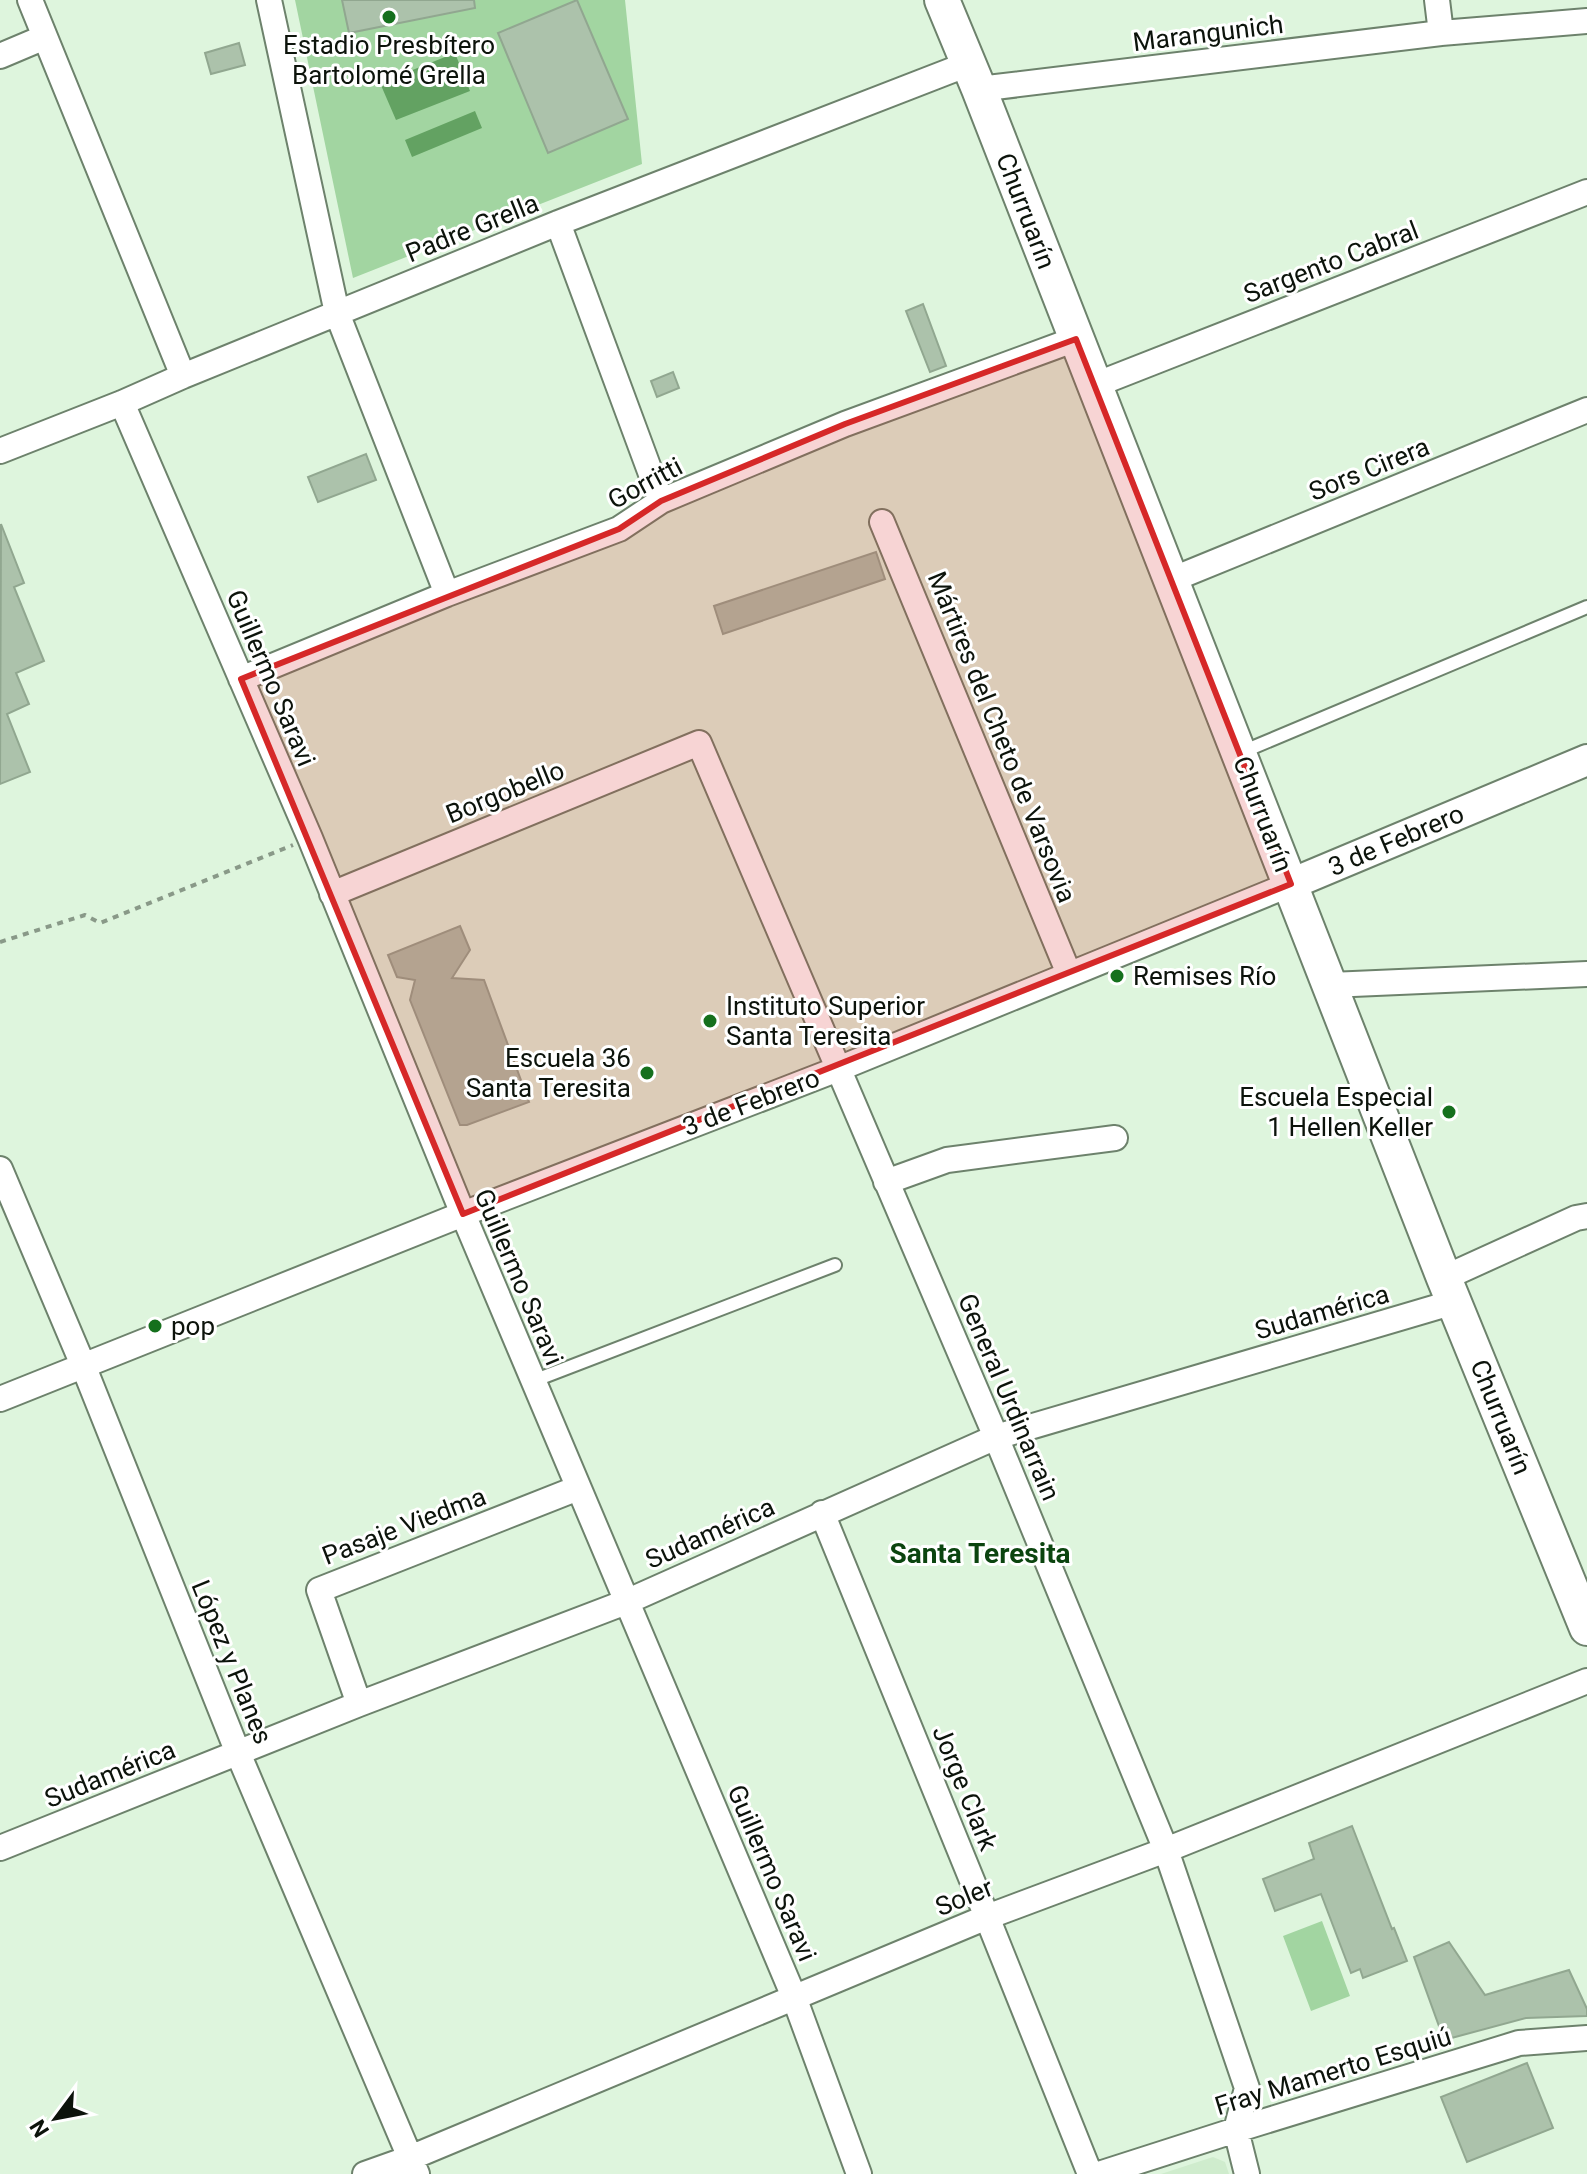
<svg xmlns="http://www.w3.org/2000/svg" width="1587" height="2174" viewBox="0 0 1587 2174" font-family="Roboto,sans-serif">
<rect width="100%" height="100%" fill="#def5dd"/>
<path fill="#cfeccd" d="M 1213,2157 L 1225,2162 L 1229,2174 L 1161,2174 Z"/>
<path fill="#a2d5a1" d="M 295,0 L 625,0 L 642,164 L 353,278 Z
M 1322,1921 L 1350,1996 L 1311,2011 L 1283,1936 Z"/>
<path fill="#63a262" d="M 455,53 L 470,91 L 396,120 L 380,83 Z
M 475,111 L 482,128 L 412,157 L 405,140 Z"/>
<path fill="#acc2ab" stroke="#91a790" stroke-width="2" d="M 342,0 L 474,0 L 475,8 L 349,33 Z
M 577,0 L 628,119 L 548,153 L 498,33 Z
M 239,43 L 245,65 L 211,74 L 205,53 Z
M 923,304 L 946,366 L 930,372 L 906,311 Z
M 673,372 L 679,388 L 657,397 L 651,381 Z
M 366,454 L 376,480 L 318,502 L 308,477 Z
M 1,524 L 24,583 L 14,587 L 44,661 L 16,673 L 29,704 L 7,714 L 30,772 L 0,784 Z
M 876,552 L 885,579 L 723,634 L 714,606 Z
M 460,926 L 470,950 L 452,978 L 484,980 L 529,1102 L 467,1125 L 460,1125 L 410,1000 L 415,980 L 397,977 L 388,955 Z
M 1352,1826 L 1392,1929 L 1394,1928 L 1407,1961 L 1363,1978 L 1360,1969 L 1351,1973 L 1321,1894 L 1275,1911 L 1263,1879 L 1314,1859 L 1309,1843 Z
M 1449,1942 L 1485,1995 L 1569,1970 L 1587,2009 L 1587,2016 L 1526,2018 L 1444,2040 L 1414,1957 Z
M 1527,2063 L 1553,2128 L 1467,2162 L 1441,2097 Z"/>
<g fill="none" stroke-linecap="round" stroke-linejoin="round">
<g stroke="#6d826c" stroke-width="16">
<path id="service" d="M 1242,752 L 1587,607
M 533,1381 L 835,1265"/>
</g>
<g stroke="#6d826c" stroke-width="28">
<path id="minor" d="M 30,0 L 183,376
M 269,0 L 337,313 L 447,594
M 1437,0 L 1441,33
M 0,56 L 45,37
M 979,89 L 1441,33 L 1587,21
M 558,223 L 661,501
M 1095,385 L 1587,192
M 122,403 L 310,838 L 463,1214 L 794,1997 L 859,2174
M 0,451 L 122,403 L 183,376 L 558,223 L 968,64
M 882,522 L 1069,974
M 1171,580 L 1587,410
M 241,679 L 447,594 L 619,529 L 661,501 L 845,424 L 1076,339
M 332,894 L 699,743 L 996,1437 L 1166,1850 L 1247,2088 L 1236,2130 L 1247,2174
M 1330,985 L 1587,974
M 0,1169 L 83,1365 L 238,1753 L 417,2174
M 886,1182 L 947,1160 L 1115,1138
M 1444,1278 L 1576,1218 L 1587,1216
M 0,1399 L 463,1214 L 838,1069 L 1291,884
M 822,1513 L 987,1917 L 1090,2174
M 359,1704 L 319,1590 L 578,1488
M 0,1848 L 359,1704 L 626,1602 L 996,1437 L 1454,1302
M 365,2174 L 410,2158 L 987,1917 L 1166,1850 L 1587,1681
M 1099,2174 L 1236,2130 L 1519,2043 L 1587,2038"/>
</g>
<g stroke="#6d826c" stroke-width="34">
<path id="tertiary" d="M 1291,884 L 1587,760"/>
</g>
<g stroke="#6d826c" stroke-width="38">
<path id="secondary" d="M 942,0 L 979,89 L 1444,1278 L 1587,1628"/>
</g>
<path stroke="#899988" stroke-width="4" stroke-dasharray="6 6" stroke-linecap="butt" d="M 0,942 L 85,915 L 100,923 L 293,845"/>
<use href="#service" stroke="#fff" stroke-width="12"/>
<use href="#minor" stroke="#fff" stroke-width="24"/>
<use href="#tertiary" stroke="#fff" stroke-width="30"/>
<use href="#secondary" stroke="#fff" stroke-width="34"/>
</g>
<path fill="#d62828" fill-opacity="0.2" stroke="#d62828" stroke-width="6" stroke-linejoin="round" d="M 1076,339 L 1291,884 L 463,1214 L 241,679 L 619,529 L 661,501 L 845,424 Z"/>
<g fill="#15701d" stroke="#fff" stroke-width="3">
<circle cx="389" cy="17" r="8"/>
<circle cx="1117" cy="976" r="8"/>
<circle cx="710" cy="1021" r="8"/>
<circle cx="647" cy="1073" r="8"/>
<circle cx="1449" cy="1112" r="8"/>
<circle cx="155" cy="1326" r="8"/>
</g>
<g text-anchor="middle" stroke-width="6" stroke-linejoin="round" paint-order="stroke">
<g font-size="26" fill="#0c130b" stroke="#fff">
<text transform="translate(1208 33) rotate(-7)" y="9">Marangunich</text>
<text transform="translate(1026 211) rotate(69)" y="9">Churruarín</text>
<text transform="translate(472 228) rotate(-22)" y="9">Padre Grella</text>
<text transform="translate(1331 262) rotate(-21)" y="9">Sargento Cabral</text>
<text transform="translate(1369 469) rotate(-22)" y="9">Sors Cirera</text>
<text transform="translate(645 483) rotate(-28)" y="9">Gorritti</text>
<text transform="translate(271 678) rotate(67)" y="9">Guillermo Saravi</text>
<text transform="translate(1002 737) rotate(68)" y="9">Mártires del Cheto de Varsovia</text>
<text transform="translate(505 792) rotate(-22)" y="9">Borgobello</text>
<text transform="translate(1263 814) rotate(69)" y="9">Churruarín</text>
<text transform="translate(1396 840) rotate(-23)" y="9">3 de Febrero</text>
<text transform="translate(751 1102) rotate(-21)" y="9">3 de Febrero</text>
<text transform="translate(519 1277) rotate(67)" y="9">Guillermo Saravi</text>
<text transform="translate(1322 1312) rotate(-16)" y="9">Sudamérica</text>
<text transform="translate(1009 1397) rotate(67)" y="9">General Urdinarrain</text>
<text transform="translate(1501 1417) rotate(68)" y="9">Churruarín</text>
<text transform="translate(404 1526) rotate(-21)" y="9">Pasaje Viedma</text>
<text transform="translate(710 1533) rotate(-24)" y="9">Sudamérica</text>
<text transform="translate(232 1662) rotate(68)" y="9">López y Planes</text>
<text transform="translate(110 1774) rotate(-22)" y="9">Sudamérica</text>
<text transform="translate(965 1788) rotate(68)" y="9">Jorge Clark</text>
<text transform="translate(772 1873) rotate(67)" y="9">Guillermo Saravi</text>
<text transform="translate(964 1897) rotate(-22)" y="9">Soler</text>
<text transform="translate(1333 2071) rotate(-17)" y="9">Fray Mamerto Esquiú</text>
</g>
<g font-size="26" fill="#0c130b" stroke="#fff" text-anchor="start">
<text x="389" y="54" text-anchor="middle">Estadio Presbítero<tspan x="389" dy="30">Bartolomé Grella</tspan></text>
<text x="1133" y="985">Remises Río</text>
<text x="726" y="1015">Instituto Superior<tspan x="726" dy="30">Santa Teresita</tspan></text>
<text x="631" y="1067" text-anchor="end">Escuela 36<tspan x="631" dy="30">Santa Teresita</tspan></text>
<text x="1433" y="1106" text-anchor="end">Escuela Especial<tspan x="1433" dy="30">1 Hellen Keller</tspan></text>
<text x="171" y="1335">pop</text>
</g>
<g font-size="28" font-weight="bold" fill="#0b440f" stroke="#fff">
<text x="980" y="1563">Santa Teresita</text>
</g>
</g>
<g transform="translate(56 2118) rotate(238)" stroke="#ffffff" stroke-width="6" paint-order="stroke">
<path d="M0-6L14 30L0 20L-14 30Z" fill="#0c130b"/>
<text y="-12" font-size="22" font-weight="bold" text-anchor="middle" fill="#0c130b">N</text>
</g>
</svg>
